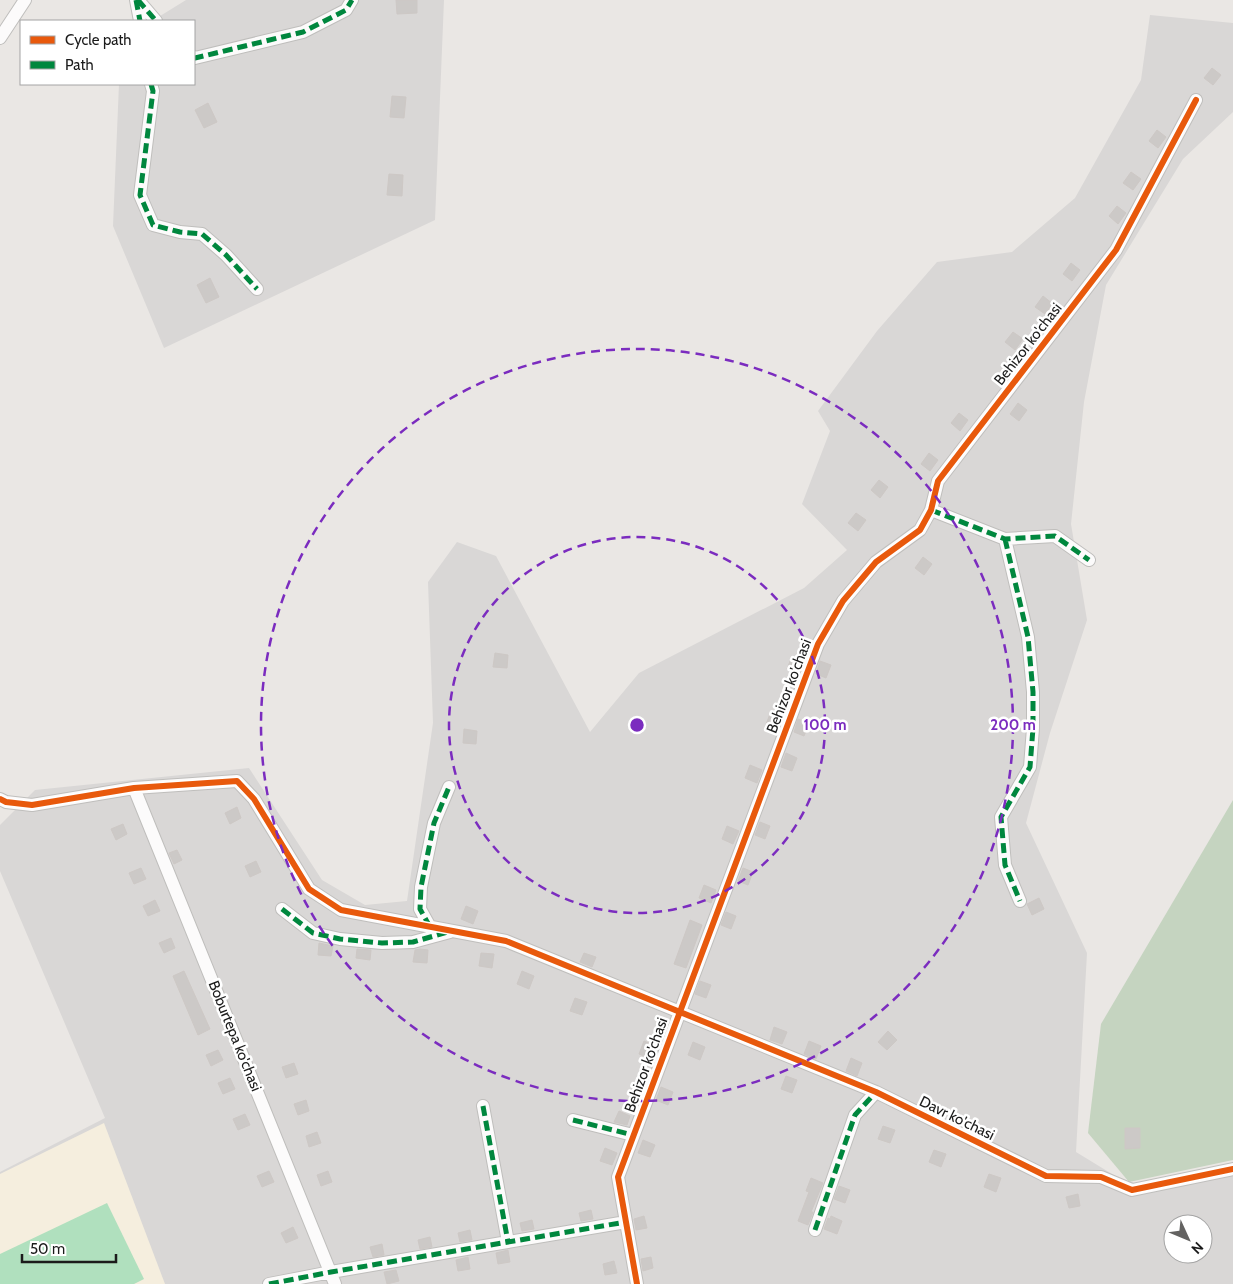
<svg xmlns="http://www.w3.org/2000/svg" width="1233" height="1284" viewBox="0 0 1233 1284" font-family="Cabin,sans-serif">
<rect width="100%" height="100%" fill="#eae7e4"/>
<path fill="#d9d7d6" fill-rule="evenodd" d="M 186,0 L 444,0 L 435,220 L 164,348 L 113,226 L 119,84 L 194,84 L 194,21 L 152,21 Z
M 1150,15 L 1233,23 L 1233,112 L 1183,159 L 1106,285 L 1084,402 L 1071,524 L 1087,620 L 1050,733 L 1026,823 L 1087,953 L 1076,1152 L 1130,1185 L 1233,1163 L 1233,1284 L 0,1284 L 0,1172 L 105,1118 L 0,871 L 0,825 L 35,790 L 249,768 L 322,880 L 365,905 L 407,901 L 433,723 L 428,582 L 457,542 L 496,556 L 590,732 L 639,673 L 804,588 L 847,550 L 802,504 L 830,431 L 818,411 L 877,331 L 937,262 L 1012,252 L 1075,198 L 1141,80 ZM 1173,1224 L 1203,1224 L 1203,1254 L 1173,1254 Z"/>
<path fill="#f5eede" d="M 104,1123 L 165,1284 L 0,1284 L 0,1174 Z"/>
<path fill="#c5d4c0" d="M 1233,800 L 1233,1160 L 1129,1182 L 1088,1133 L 1101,1024 Z"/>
<path fill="#b0e0be" d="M 107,1203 L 144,1279 L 134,1284 L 0,1284 L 0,1254 Z"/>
<path fill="#ccc9c7" stroke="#cdc8c5" d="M 396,0 L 417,0 L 417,13 L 397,14 Z
M 1212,68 L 1221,75 L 1213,85 L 1204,78 Z
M 392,96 L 406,97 L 404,118 L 390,117 Z
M 208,103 L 217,122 L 204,128 L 195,110 Z
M 1157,130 L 1166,137 L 1158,148 L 1149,141 Z
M 1131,172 L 1141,179 L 1133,190 L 1123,183 Z
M 389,174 L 403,175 L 402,196 L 387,195 Z
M 1117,206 L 1126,213 L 1118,224 L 1109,216 Z
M 1071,263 L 1080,270 L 1072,281 L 1063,274 Z
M 210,278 L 219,297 L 206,303 L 197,285 Z
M 1043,296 L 1053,304 L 1045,314 L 1035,307 Z
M 1013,332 L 1023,339 L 1015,350 L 1005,342 Z
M 1018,403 L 1027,410 L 1019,421 L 1010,414 Z
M 959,413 L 968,420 L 960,431 L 951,423 Z
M 929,453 L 938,460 L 930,471 L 921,464 Z
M 879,480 L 888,487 L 880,498 L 871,490 Z
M 856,513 L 866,520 L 858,531 L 848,523 Z
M 923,557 L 932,564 L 924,575 L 915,568 Z
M 495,653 L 508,655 L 507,668 L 493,667 Z
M 792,656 L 803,660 L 798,674 L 787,669 Z
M 820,661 L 831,665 L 826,678 L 816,674 Z
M 770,714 L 782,718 L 777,731 L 765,727 Z
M 798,719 L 809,723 L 804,736 L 794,732 Z
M 464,729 L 477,731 L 476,744 L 463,743 Z
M 786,753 L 797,758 L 792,771 L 781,767 Z
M 750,765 L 762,770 L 757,783 L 745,778 Z
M 237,807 L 241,818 L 230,824 L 225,813 Z
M 760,822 L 770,826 L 765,839 L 755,835 Z
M 123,824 L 127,834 L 116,840 L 111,829 Z
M 727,826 L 739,831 L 733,844 L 722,839 Z
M 177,850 L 182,860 L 174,864 L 169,853 Z
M 256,861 L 261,872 L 250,877 L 245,866 Z
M 141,868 L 146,879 L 134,884 L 129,873 Z
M 743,868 L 753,872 L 748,885 L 738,881 Z
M 704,885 L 716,890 L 711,903 L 699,898 Z
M 1039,898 L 1044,909 L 1032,915 L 1027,904 Z
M 155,900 L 160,911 L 148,916 L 143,906 Z
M 466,906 L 478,911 L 473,924 L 461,919 Z
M 726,912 L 736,916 L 731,929 L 721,925 Z
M 690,920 L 702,925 L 686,968 L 674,964 Z
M 171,938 L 175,948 L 164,953 L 159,943 Z
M 319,943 L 333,946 L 331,956 L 318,955 Z
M 357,949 L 371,950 L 370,960 L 356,958 Z
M 420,949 L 428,950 L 427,963 L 413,962 L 415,950 Z
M 481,953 L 494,954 L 492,968 L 479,966 Z
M 584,953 L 596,957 L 592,967 L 580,962 Z
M 184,971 L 210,1029 L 198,1035 L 173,976 Z
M 522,971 L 534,976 L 529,989 L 517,984 Z
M 700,981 L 711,985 L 706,998 L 695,994 Z
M 575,998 L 587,1002 L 582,1015 L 570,1011 Z
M 774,1027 L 787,1032 L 782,1044 L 770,1040 Z
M 888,1031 L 897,1040 L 887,1050 L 878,1042 Z
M 644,1041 L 656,1046 L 651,1059 L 639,1054 Z
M 809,1041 L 821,1046 L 816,1059 L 804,1054 Z
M 693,1042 L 705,1047 L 700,1060 L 688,1055 Z
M 218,1050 L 223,1060 L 211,1066 L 206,1055 Z
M 851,1058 L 862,1063 L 857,1076 L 846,1071 Z
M 294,1063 L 298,1074 L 286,1078 L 282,1067 Z
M 786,1076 L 797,1080 L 792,1093 L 781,1089 Z
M 230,1078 L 235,1089 L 223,1094 L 218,1083 Z
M 661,1087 L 673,1092 L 668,1105 L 656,1100 Z
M 306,1100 L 309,1111 L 298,1115 L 294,1104 Z
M 619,1111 L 630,1116 L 627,1125 L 614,1122 Z
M 245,1114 L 250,1125 L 238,1130 L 233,1119 Z
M 883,1126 L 895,1130 L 890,1143 L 878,1139 Z
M 1125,1128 L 1140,1128 L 1140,1148 L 1125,1149 Z
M 317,1132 L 321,1143 L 309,1147 L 306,1136 Z
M 643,1140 L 655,1145 L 650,1157 L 638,1153 Z
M 605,1148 L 617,1153 L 612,1165 L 600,1161 Z
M 934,1150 L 946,1154 L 941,1167 L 929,1162 Z
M 269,1171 L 274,1182 L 262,1187 L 257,1176 Z
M 328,1171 L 332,1182 L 321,1186 L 317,1175 Z
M 989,1174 L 1001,1178 L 996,1192 L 984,1187 Z
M 811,1178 L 823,1183 L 811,1212 L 813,1212 L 808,1225 L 798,1221 L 809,1192 L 806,1191 Z
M 839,1186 L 850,1190 L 845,1203 L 834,1199 Z
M 1078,1194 L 1080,1206 L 1069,1208 L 1066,1197 Z
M 591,1210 L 593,1219 L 581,1221 L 579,1213 Z
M 644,1216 L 647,1228 L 636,1230 L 634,1219 Z
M 831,1216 L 842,1221 L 837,1234 L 824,1229 L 828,1218 L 830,1219 Z
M 532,1220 L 534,1229 L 522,1231 L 520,1223 Z
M 293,1227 L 298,1238 L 286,1243 L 281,1233 Z
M 470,1230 L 472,1240 L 460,1242 L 458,1233 Z
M 430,1237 L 432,1247 L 420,1249 L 418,1240 Z
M 382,1244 L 384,1255 L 373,1257 L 370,1247 Z
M 508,1250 L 510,1262 L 498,1264 L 496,1253 Z
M 468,1257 L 470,1269 L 458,1271 L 456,1260 Z
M 651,1257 L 653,1268 L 643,1271 L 641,1259 Z
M 614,1261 L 617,1273 L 605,1275 L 603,1264 Z
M 396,1270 L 399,1281 L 387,1284 L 384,1272 Z"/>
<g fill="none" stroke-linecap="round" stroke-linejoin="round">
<g stroke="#bfbebc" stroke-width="14">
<path id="minor" d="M 136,0 L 140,21
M 138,0 L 156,21
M 0,38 L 25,0
M 194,57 L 195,58 L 303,32 L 346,10 L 352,0
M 151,84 L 153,91 L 140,195 L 153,225 L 180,232 L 202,234 L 226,255 L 257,289
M 931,510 L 1005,539 L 1055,536 L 1089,560
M 1005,539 L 1028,637 L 1033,692 L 1033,728 L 1030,767 L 1001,817 L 1005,865 L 1020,901
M 134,788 L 335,1284
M 0,799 L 6,802 L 32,805 L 134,788 L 237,781 L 254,799 L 309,889 L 341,910 L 506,941 L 876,1092 L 1046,1176 L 1101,1177 L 1132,1190 L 1233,1169
M 282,909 L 313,933 L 340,939 L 382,943 L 413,942 L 450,932
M 430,927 L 420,909 L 421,887 L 434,823 L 449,787
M 483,1106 L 508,1242
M 573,1120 L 633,1135
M 815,1230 L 855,1115 L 876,1092
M 269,1284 L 331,1272 L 626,1222
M 637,1284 L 618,1177 L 818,644 L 843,601 L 876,562 L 920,530 L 931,510 L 938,481 L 1116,250 L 1196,100"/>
</g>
<use href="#minor" stroke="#fcfbfb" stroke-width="12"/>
<path stroke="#00873e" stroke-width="5" stroke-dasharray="10 5" stroke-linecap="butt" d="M 136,0 L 140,21
M 138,0 L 156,21
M 194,57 L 195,58 L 303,32 L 346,10 L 352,0
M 151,84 L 153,91 L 140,195 L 153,225 L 180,232 L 202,234 L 226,255 L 257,289
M 931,510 L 1005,539 L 1055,536 L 1089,560
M 1005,539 L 1028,637 L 1033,692 L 1033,728 L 1030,767 L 1001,817 L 1005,865 L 1020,901
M 282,909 L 313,933 L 340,939 L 382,943 L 413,942 L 448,932
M 430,927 L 420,909 L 421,887 L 434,823 L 449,787
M 483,1106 L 508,1242
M 573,1120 L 633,1135
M 815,1230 L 855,1115 L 876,1092
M 269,1284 L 331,1272 L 626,1222"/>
<g stroke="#fff" stroke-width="9">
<path id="cycleway" d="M 0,799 L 6,802 L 32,805 L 134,788 L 237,781 L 254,799 L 309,889 L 341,910 L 506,941 L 876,1092 L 1046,1176 L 1101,1177 L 1132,1190 L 1233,1169
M 637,1284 L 618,1177 L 818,644 L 843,601 L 876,562 L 920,530 L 931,510 L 938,481 L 1116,250 L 1196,100"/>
</g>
<use href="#cycleway" stroke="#e8590c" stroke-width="6"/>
</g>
<g fill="none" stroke="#7b2cbf" stroke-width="2.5" stroke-dasharray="9 6">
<circle cx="637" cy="725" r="188"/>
<circle cx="637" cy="725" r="376"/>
</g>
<g text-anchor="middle" stroke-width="5" stroke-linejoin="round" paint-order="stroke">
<g font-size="15" fill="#1b1b1b" stroke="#fff">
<text transform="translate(1028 344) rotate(-52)" y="5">Behizor ko'chasi</text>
<text transform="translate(789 686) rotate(-69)" y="5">Behizor ko'chasi</text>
<text transform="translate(235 1036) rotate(68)" y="5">Boburtepa ko'chasi</text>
<text transform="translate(646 1065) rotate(-70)" y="5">Behizor ko'chasi</text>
<text transform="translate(957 1118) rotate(26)" y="5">Davr ko'chasi</text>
</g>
</g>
<circle cx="637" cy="725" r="8" fill="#7b2cbf" stroke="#fff" stroke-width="2.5"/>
<g font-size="15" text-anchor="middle" font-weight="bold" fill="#7b2cbf" stroke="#fff" stroke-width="5" stroke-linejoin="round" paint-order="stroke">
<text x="825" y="730">100 m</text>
<text x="1013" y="730">200 m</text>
</g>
<rect x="20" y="20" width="175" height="65" fill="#ffffff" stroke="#a4a4a4"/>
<rect x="30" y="36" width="25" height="8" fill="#e8590c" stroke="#a4a4a4"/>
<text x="65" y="45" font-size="15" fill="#1b1b1b">Cycle path</text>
<rect x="30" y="61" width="25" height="8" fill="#00873e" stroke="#a4a4a4"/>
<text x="65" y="70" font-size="15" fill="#1b1b1b">Path</text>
<g transform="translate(1188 1239) rotate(134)"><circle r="24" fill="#ffffff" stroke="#a4a4a4"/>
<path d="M0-4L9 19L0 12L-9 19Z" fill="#636261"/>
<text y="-8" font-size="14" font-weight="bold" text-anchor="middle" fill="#1b1b1b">N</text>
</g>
<path d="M22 1254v8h94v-8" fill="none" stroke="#1b1b1b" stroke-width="2.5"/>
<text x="30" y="1254" font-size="15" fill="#1b1b1b" stroke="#ffffff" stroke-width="4" paint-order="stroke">50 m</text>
</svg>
